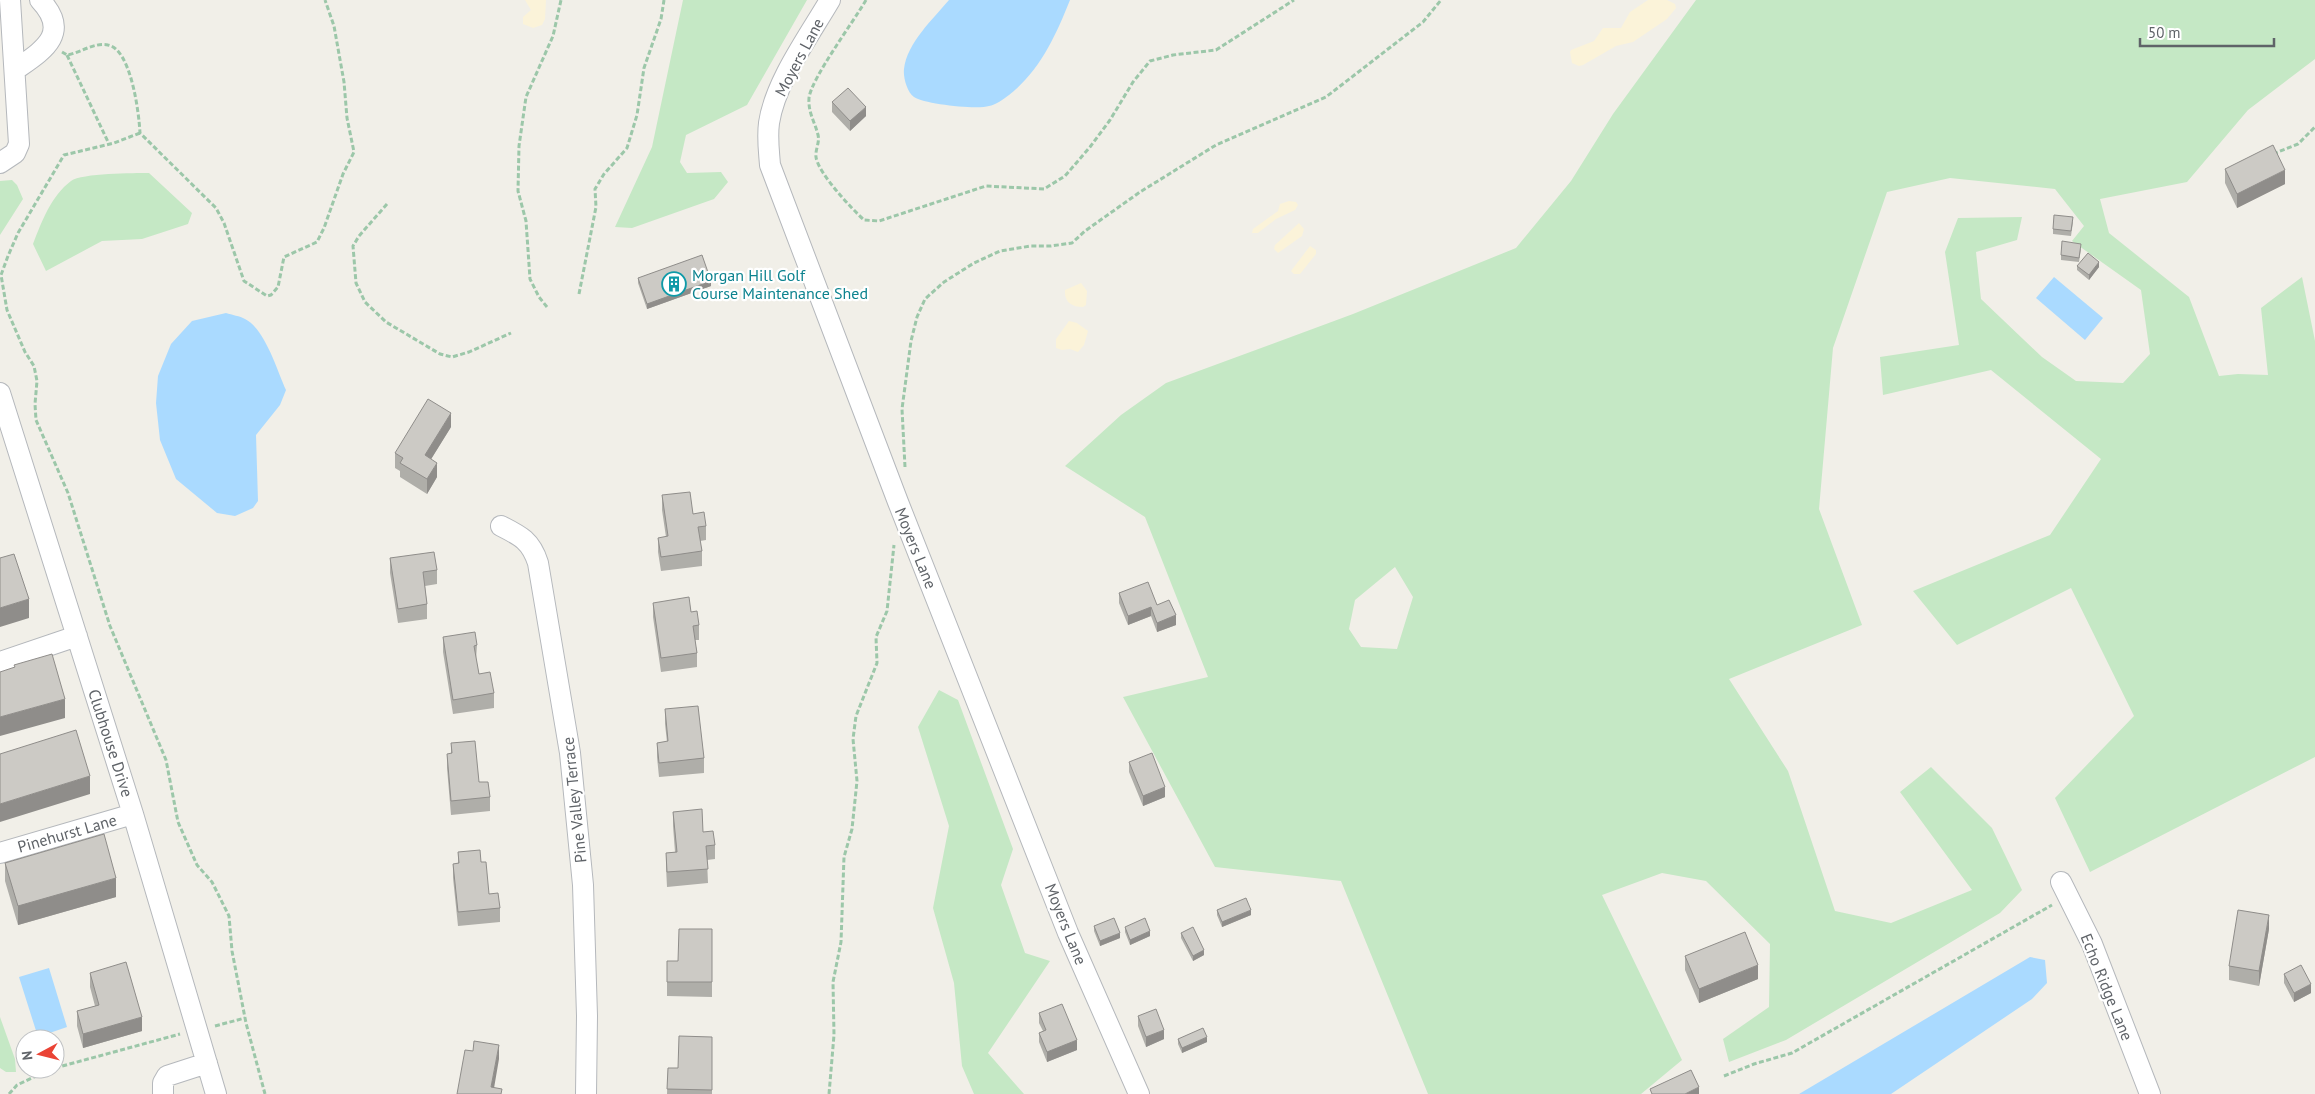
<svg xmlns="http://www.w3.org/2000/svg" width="2315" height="1094" viewBox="0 0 2315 1094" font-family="'PT Sans',sans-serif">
<rect width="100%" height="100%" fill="#f1efe8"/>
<path fill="#c5e8c5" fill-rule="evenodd" d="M 683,0 L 807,0 L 747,105 L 686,135 L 680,162 L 687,173 L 721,172 L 728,182 L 714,199 L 632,228 L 615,227 L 652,147 Z
M 1696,0 L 2315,0 L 2315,59 L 2248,110 L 2187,182 L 2100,199 L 2109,233 L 2189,297 L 2219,376 L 2238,374 L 2268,375 L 2261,308 L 2302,277 L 2315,341 L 2315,757 L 2090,872 L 2055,798 L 2134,716 L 2071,588 L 1957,645 L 1913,591 L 2050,535 L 2101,459 L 1991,370 L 1883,395 L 1880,357 L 1959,345 L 1945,252 L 1958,218 L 2022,217 L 2017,240 L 1976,252 L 1981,299 L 2042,357 L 2076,381 L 2123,383 L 2150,354 L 2141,290 L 2072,241 L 2084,226 L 2055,189 L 1950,178 L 1887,192 L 1833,348 L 1819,509 L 1862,625 L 1729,679 L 1788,771 L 1835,911 L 1891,923 L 1972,890 L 1900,792 L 1931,767 L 1992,828 L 2022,890 L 2000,913 L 1786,1040 L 1729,1062 L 1723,1039 L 1769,1007 L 1770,944 L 1706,881 L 1662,873 L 1602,895 L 1682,1060 L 1641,1094 L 1428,1094 L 1341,881 L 1215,867 L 1123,697 L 1208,677 L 1145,517 L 1065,466 L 1121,415 L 1166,383 L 1353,314 L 1516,248 L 1571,181 L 1613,114 ZM 1395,567 L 1413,597 L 1397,649 L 1361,647 L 1349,629 L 1355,600 Z
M 149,173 L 192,213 L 188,224 L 142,239 L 102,241 L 46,271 L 33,244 C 42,221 51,196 71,181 C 82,173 134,173 149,173 Z
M 12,180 L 17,185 L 23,199 L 0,235 L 0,181 Z
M 939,690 L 958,700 L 1013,849 L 1001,885 L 1025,953 L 1050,961 L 988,1053 L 1024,1094 L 974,1094 L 962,1066 L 954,983 L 933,908 L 949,826 L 918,727 Z
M 0,1017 L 15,1059 L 16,1072 L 6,1072 L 0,1068 Z"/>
<path fill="#fbf3d9" d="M 525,0 L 546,0 L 545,19 L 542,25 L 533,28 L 523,24 L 523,17 L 531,10 Z
M 1648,0 L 1667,0 L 1675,4 L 1676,8 L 1667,19 L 1633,42 L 1616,46 L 1583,65 L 1579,66 L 1572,63 L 1570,52 L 1571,50 L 1594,41 L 1603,28 L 1621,28 L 1630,12 Z
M 1289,201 L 1296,202 L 1298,205 L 1295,210 L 1276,219 L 1258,233 L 1252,233 L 1253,229 L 1278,211 L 1280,204 Z
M 1299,223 L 1304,229 L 1302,236 L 1278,253 L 1274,249 L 1275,245 Z
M 1310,246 L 1316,250 L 1316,254 L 1300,274 L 1294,274 L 1291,271 Z
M 1081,283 L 1087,291 L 1086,305 L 1083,307 C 1072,307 1064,302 1065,290 Z
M 1069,321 L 1077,323 L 1088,331 L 1084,345 L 1078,352 L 1070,349 L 1062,350 L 1056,348 L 1056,339 Z"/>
<path fill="#aadaff" d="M 949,0 L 1070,0 C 1056,35 1040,71 1009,95 C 1004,99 995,105 989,106 C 977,110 924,104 914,97 C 907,92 903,77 904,69 C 907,43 933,19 949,0 Z
M 2054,277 L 2103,318 L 2085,340 L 2036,298 Z
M 226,313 C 232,315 240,316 245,319 C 265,329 277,370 286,390 L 280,405 L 256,435 L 258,501 L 253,508 L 235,516 L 217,513 L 176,479 L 160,440 L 156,403 L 158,376 L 171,344 L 192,321 Z
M 2030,957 L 2045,960 L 2047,983 L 2032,999 L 1891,1094 L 1799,1094 Z
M 49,968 L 67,1027 L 38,1037 L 19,977 Z"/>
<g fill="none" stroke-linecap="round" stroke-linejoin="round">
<g stroke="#b5b8bc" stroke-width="22">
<path id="minor" d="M 830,0 C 809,36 775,82 769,123 C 767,138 769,151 770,165 L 898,502 L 1068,933 L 1139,1094
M 15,70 C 42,51 72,34 40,0
M 0,163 L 15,153 L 19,144 L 10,0
M 0,393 L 133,814 L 216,1094
M 501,526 C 521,536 531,541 538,563 L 570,753 L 583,885 L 587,1016 L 586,1094
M 0,662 L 77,636
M 0,853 L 133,814
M 2061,882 L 2092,944 L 2150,1094
M 163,1094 L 163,1083 L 167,1076 L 207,1063"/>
</g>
<path stroke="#9cc7a9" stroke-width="3" stroke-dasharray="5 2.5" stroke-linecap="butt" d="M 866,0 C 854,21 811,79 809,98 C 808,113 815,122 818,135 C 820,142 815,150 816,157 C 818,173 852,209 864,220 L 879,221 L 986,186 L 1044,189 L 1065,176 L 1090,147 L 1110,120 L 1133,82 L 1150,61 L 1173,55 L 1216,50 L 1294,0
M 62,52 L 67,55 C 80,53 94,42 108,45 C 131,49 139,113 140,133 L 216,208 L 224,223 L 244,281 L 267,296 L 271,295 L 278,287 L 284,257 L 317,242 L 324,228 L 343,174 L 354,152 L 347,118 L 344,82 L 334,26 L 325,0
M 67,55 L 109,144
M 140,133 L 114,143 L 64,155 L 18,233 L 8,256 L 1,275 L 7,310 L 25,352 L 34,366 L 37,381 L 35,404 L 36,420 L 68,493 L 110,626 L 166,760 L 178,822 L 197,865 L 212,882 L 229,916 L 232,951 L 246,1023 L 265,1094
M 2273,154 L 2298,144 L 2315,127
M 387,204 L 359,236 L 353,246 L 356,283 L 365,302 L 386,322 L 440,354 L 452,357 L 469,352 L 511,333
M 579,294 L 596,207 L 595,189 L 604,174 L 627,148 L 637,115 L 644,68 L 661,19 L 664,0
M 547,307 L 539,297 L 530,279 L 526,221 L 518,191 L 519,146 L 526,97 L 553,36 L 561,0
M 905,467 L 902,409 L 911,341 L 917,317 L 925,299 L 944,282 L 974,263 L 1000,251 L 1031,246 L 1051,246 L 1072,243 L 1085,231 L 1140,192 L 1216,145 L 1326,97 L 1423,22 L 1441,0
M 215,1026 L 245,1018
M 55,1068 L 180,1034
M 1724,1076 L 1754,1064 L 1792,1053 L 2052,905
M 9,1094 L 17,1085 L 51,1069
M 829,1094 L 834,1035 L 833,982 L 841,942 L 844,857 L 852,829 L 857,781 L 853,739 L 856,716 L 877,663 L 876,637 L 887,611 L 894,545"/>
<use href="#minor" stroke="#fff" stroke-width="20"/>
</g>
<path fill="#afaea9" d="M 832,102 L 866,116 L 850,131 L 832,112 Z
M 2225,169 L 2285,184 L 2237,208 L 2225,183 Z
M 2073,222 L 2071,236 L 2053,234 L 2053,229 Z
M 2081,249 L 2079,262 L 2061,260 L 2061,255 Z
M 2077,266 L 2099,267 L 2089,280 L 2077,270 Z
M 638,278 L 711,286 L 647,309 L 638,283 Z
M 451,427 L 431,459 L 437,477 L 427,494 L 400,477 L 400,471 L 395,468 L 395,453 Z
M 662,495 L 693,514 L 706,526 L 706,540 L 700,541 L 702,551 L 702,566 L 661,571 L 658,552 L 658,538 L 666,537 L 662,510 Z
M 390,558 L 437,570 L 437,584 L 425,586 L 427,604 L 427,619 L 398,623 L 390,573 Z
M 1119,593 L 1157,605 L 1176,625 L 1157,632 L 1151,616 L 1128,625 L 1119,603 Z
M 653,603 L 691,612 L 699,625 L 699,640 L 695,640 L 697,653 L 697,667 L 661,672 L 653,617 Z
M 443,637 L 477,645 L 476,660 L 479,674 L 494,693 L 494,708 L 453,714 L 443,652 Z
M 665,709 L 704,758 L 704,773 L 659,777 L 657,757 L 657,743 L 667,742 L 665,724 Z
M 451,743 L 490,797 L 490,811 L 451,815 L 447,768 L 447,754 L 451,754 Z
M 1129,762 L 1165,797 L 1143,806 L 1129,772 Z
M 673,812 L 703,832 L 715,845 L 715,859 L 707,860 L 708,883 L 667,887 L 666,867 L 666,853 L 675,852 L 673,826 Z
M 458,852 L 481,862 L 489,894 L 500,908 L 500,922 L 458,926 L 453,878 L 453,864 L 458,863 Z
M 5,863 L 116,897 L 18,925 L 5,881 Z
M 1217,910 L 1251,915 L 1222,927 L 1217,915 Z
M 1094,926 L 1120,938 L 1100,946 L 1094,931 Z
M 1125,927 L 1150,936 L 1130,945 L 1125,932 Z
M 712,929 L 712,997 L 667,996 L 667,961 L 678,961 Z
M 2269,929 L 2259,986 L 2229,980 L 2229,966 Z
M 1181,933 L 1204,955 L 1193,961 L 1181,938 Z
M 1685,956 L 1758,979 L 1699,1003 L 1685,970 Z
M 90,973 L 142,1031 L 83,1048 L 77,1026 L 77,1011 L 95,1006 L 90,987 Z
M 2284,974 L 2311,993 L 2294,1002 L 2284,983 Z
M 1039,1013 L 1077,1050 L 1047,1062 L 1039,1042 L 1039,1033 L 1043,1031 L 1039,1023 Z
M 1138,1016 L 1164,1039 L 1146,1047 L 1138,1026 Z
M 712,1037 L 712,1094 L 667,1094 L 668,1068 L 678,1068 Z
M 1178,1039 L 1207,1042 L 1182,1053 L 1178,1044 Z"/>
<path fill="#8f8d8a" d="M 866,107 L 866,116 L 850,131 L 850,121 Z
M 2285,170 L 2285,184 L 2237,208 L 2237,194 Z
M 2099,262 L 2099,267 L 2089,280 L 2089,275 Z
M 711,281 L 711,286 L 647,309 L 647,304 Z
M 451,413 L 451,427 L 425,469 L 425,455 Z
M 437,463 L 437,477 L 427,494 L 427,479 Z
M 29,599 L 29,618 L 0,627 L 0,608 Z
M 1151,607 L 1151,616 L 1128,625 L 1128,616 Z
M 1176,615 L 1176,625 L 1157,632 L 1157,623 Z
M 65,699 L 65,718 L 0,736 L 0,717 Z
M 90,776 L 90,794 L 0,822 L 0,804 Z
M 1165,787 L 1165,797 L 1143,806 L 1143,796 Z
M 116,878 L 116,897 L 18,925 L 18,906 Z
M 1251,910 L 1251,915 L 1222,927 L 1222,922 Z
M 2269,915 L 2269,929 L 2259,986 L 2259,971 Z
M 1150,931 L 1150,936 L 1130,945 L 1130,940 Z
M 1120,933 L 1120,938 L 1100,946 L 1100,941 Z
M 1204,950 L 1204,955 L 1193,961 L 1193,956 Z
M 1758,965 L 1758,979 L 1699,1003 L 1699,989 Z
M 2311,984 L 2311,993 L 2294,1002 L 2294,993 Z
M 142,1017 L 142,1031 L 83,1048 L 83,1034 Z
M 1164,1030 L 1164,1039 L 1146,1047 L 1146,1037 Z
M 1207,1037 L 1207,1042 L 1182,1053 L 1182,1048 Z
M 1077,1040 L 1077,1050 L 1047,1062 L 1047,1052 Z
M 499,1045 L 499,1059 L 493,1094 L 491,1087 Z
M 1699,1087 L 1699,1094 L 1685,1094 Z"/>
<path fill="#cccac5" stroke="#8f8d8a" d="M 848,88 L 866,107 L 850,121 L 832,102 Z
M 2273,145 L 2285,170 L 2237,194 L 2225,169 Z
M 2054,215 L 2073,217 L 2071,231 L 2053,229 Z
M 2062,241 L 2081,244 L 2079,258 L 2061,255 Z
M 2088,253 L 2099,262 L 2089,275 L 2077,266 Z
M 702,255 L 711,281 L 647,304 L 638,278 Z
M 428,399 L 451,413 L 425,455 L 437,463 L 427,479 L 400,463 L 403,458 L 395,453 Z
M 690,492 L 693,514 L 704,512 L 706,526 L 698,527 L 702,551 L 661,557 L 658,538 L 668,536 L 662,495 Z
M 434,552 L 437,570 L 423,572 L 427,604 L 398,609 L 390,558 Z
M 14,554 L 29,599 L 0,608 L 0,558 Z
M 1148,582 L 1157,605 L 1169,600 L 1176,615 L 1157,623 L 1151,607 L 1128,616 L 1119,593 Z
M 689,597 L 691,612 L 697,611 L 699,625 L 693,626 L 697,653 L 661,658 L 653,603 Z
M 475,632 L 477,645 L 474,646 L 479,674 L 490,672 L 494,693 L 453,700 L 443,637 Z
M 52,654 L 65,699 L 0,717 L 0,672 L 15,667 L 14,665 Z
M 698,706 L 704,758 L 659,763 L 657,743 L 668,741 L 665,709 Z
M 76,730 L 90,776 L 0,804 L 0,754 Z
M 475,741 L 479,782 L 488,782 L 490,797 L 451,801 L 447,754 L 452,753 L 451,743 Z
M 1152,753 L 1165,787 L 1143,796 L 1129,762 Z
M 702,809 L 703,832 L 713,831 L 715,845 L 706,846 L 708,869 L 667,872 L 666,853 L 677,852 L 673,812 Z
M 104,834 L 116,878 L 18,906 L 5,863 Z
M 480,850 L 481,862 L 486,862 L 489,894 L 498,893 L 500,908 L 458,912 L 453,864 L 459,863 L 458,852 Z
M 1246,898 L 1251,910 L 1222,922 L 1217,910 Z
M 2238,910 L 2269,915 L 2259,971 L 2229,966 Z
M 1114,918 L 1120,933 L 1100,941 L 1094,926 Z
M 1145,918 L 1150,931 L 1130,940 L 1125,927 Z
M 1193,927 L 1204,950 L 1193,956 L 1181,933 Z
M 679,929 L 712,929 L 712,982 L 667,982 L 667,961 L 678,961 Z
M 1745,932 L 1758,965 L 1699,989 L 1685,956 Z
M 126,962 L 142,1017 L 83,1034 L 77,1011 L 99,1005 L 90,973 Z
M 2301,965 L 2311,984 L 2294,993 L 2284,974 Z
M 1062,1004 L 1077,1040 L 1047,1052 L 1039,1033 L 1046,1030 L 1039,1013 Z
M 1156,1009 L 1164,1030 L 1146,1037 L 1138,1016 Z
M 1203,1028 L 1207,1037 L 1182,1048 L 1178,1039 Z
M 679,1036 L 712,1037 L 712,1090 L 667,1089 L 668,1068 L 678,1068 Z
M 474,1041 L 499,1045 L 491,1087 L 502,1089 L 501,1094 L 457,1094 L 465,1050 L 473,1051 Z
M 1691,1070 L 1699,1087 L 1685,1094 L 1652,1094 L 1650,1089 Z"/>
<defs>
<g id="building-ring" transform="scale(1.25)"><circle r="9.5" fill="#fff" stroke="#0f9aa8" stroke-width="1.5"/><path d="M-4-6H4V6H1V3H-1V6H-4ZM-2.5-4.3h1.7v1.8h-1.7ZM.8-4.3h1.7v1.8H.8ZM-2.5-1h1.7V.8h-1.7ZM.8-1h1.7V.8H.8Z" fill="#0f9aa8"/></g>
</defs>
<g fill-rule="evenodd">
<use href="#building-ring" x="674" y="284"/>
</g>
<g text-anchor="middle" stroke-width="4.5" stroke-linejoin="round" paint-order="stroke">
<g font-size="16" fill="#5f6368" stroke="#fff">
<text transform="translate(799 57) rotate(-62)" y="6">Moyers Lane</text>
<text transform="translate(916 548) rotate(68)" y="6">Moyers Lane</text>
<text transform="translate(111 743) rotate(72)" y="6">Clubhouse Drive</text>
<text transform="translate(574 800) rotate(-96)" y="6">Pine Valley Terrace</text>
<text transform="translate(67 833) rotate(-16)" y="6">Pinehurst Lane</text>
<text transform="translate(1066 924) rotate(68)" y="6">Moyers Lane</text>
<text transform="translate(2107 987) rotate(68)" y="6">Echo Ridge Lane</text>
</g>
<g font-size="16" fill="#0d838f" stroke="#fff" text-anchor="start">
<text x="692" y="281">Morgan Hill Golf<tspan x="692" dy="18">Course Maintenance Shed</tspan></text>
</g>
</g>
<g transform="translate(40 1054) rotate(263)"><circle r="24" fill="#ffffff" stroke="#bfc1c3"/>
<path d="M0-4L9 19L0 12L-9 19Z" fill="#ea4335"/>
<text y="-8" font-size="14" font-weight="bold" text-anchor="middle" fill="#5f6368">N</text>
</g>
<path d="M2140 38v8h134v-8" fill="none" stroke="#5f6368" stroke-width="2.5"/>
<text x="2148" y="38" font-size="15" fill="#5f6368" stroke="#ffffff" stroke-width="4" paint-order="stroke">50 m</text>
</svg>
